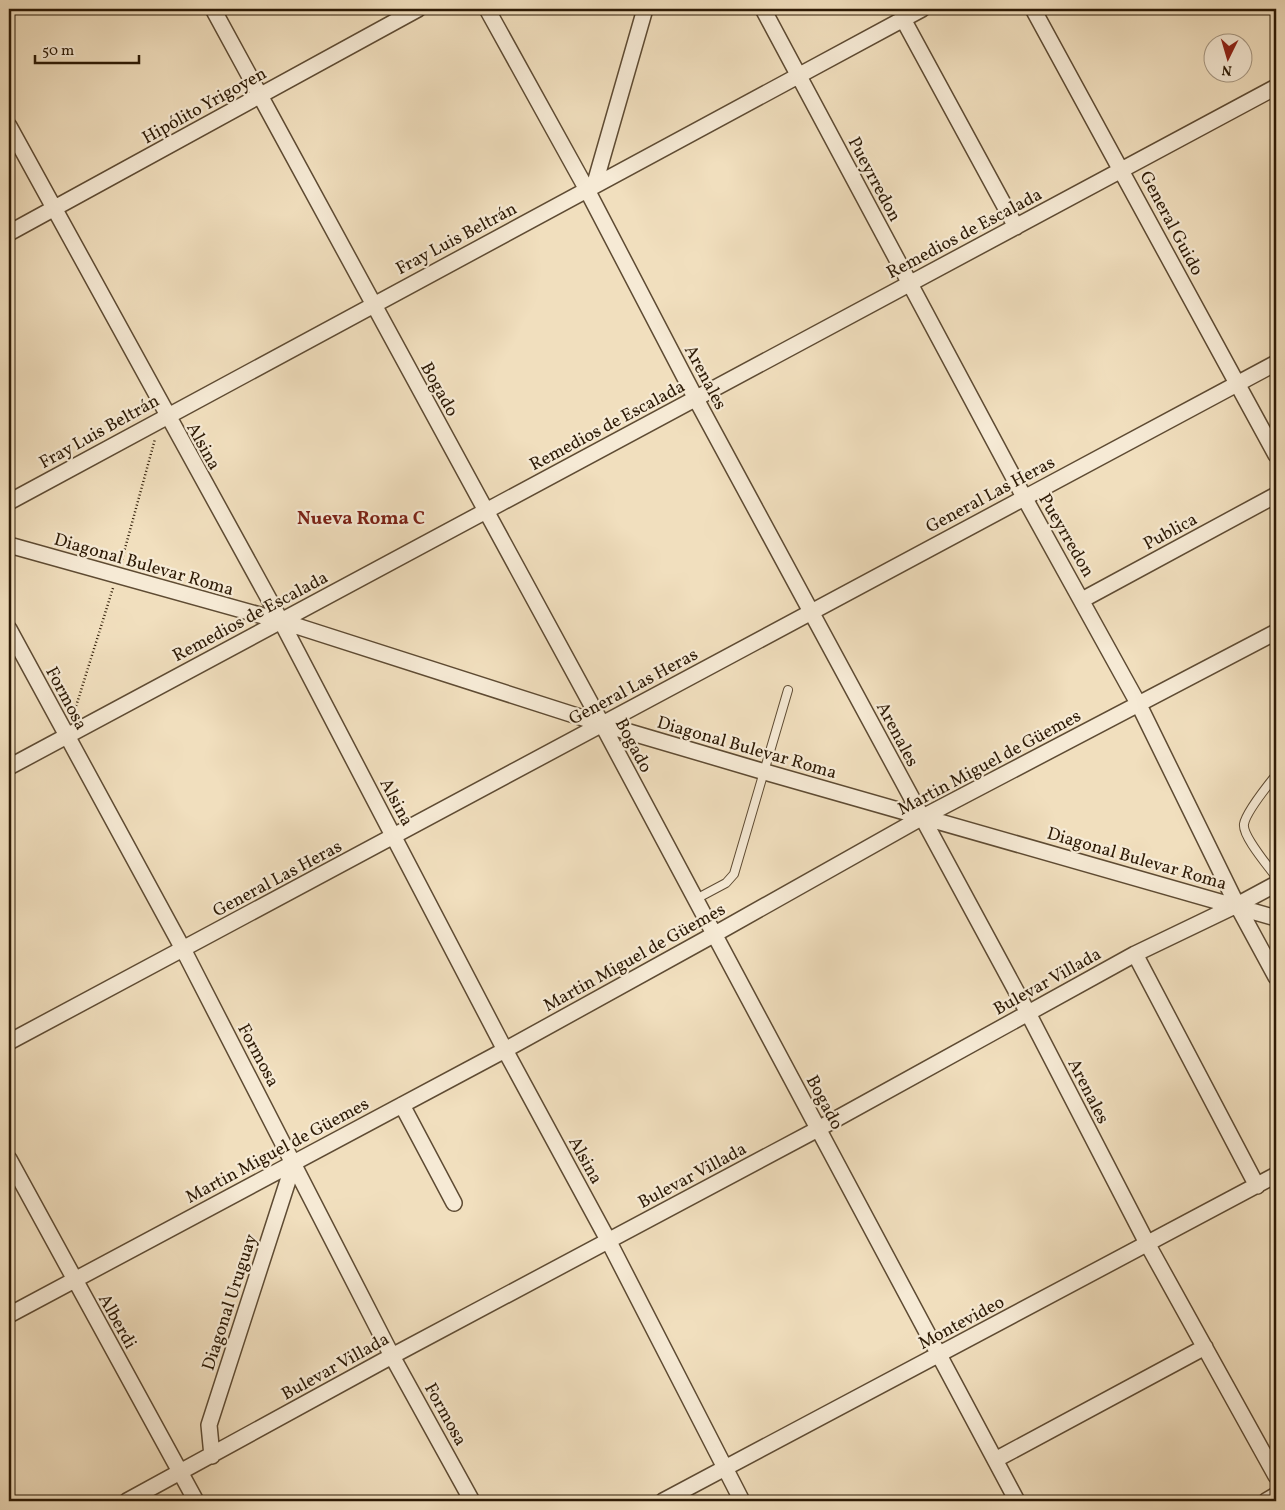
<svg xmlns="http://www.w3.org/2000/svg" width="1285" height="1510" viewBox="0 0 1285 1510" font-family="Vollkorn,serif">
<rect width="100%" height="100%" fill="#f1dfbe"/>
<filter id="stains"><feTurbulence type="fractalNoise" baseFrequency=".004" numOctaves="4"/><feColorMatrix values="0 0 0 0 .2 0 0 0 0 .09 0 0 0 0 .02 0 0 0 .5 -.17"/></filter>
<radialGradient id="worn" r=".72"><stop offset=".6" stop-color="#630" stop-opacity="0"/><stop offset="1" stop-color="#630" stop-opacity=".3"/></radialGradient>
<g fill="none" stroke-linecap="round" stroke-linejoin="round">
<g stroke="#5e4b33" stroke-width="10">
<path id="lane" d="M 1276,775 C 1268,785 1246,812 1244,824 C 1242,836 1269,867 1276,877
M 696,899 L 726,883 L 734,874 L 788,690"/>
</g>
<g stroke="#5e4b33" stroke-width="18">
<path id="street" d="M 213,9 L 602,724 L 1017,1501
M 487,9 L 586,188 L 696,399 L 1028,1013 L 1148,1245 L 1276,1476
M 763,9 L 1024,497 L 1139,705 L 1237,905 L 1276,977
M 1033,9 L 1276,455
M 903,19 L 1016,227
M 9,126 L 281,621 L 505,1050 L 608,1240 L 742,1501
M 595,183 L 645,9
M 9,233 L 418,9
M 9,502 L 922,9
M 9,545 L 281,621 L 602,724 L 765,772 L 1276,918
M 1082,600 L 1276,495
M 9,629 L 183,949 L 392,1356 L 472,1501
M 9,767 L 1276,87
M 1135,954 L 1257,1186
M 9,1042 L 1276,363
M 402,1105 L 454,1203
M 9,1159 L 196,1501
M 9,1315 L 505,1050 L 715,934 L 921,818 L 1276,632
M 212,1456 L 209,1425 L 294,1162
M 995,1460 L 1205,1347
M 127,1501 L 392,1356 L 818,1129 L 1135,954 L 1237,905 L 1276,884
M 663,1501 L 1276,1175
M 1266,1501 L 1276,1495"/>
</g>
<path stroke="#2d1a05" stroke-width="2.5" stroke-dasharray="1 2.5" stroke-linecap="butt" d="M 121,563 L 155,439
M 73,716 L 113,588"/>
<use href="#lane" stroke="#f6ead5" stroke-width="8"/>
<use href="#street" stroke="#f6ead5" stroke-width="15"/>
</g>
<g text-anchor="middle" stroke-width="4.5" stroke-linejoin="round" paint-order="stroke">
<g font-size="18" fill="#2d1a05" stroke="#f6ead5">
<text transform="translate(204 105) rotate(-29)" y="6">Hipólito Yrigoyen</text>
<text transform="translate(875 179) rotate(62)" y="6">Pueyrredon</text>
<text transform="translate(1172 223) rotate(62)" y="6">General Guido</text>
<text transform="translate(964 233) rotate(-28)" y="6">Remedios de Escalada</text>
<text transform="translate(456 238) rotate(-28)" y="6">Fray Luis Beltrán</text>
<text transform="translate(706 377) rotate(62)" y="6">Arenales</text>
<text transform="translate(440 389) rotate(61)" y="6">Bogado</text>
<text transform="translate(607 425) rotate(-28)" y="6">Remedios de Escalada</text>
<text transform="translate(99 431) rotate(-29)" y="6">Fray Luis Beltrán</text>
<text transform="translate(204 446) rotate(61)" y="6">Alsina</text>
<text transform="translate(990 494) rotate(-28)" y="6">General Las Heras</text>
<text transform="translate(1170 531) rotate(-28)" y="6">Publica</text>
<text transform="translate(1067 535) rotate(60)" y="6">Pueyrredon</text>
<text transform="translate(144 564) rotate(16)" y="6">Diagonal Bulevar Roma</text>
<text transform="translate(250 616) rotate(-28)" y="6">Remedios de Escalada</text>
<text transform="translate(633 686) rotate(-28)" y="6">General Las Heras</text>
<text transform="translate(67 698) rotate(62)" y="6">Formosa</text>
<text transform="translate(898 734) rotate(62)" y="6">Arenales</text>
<text transform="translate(634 745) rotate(62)" y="6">Bogado</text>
<text transform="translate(747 747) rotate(16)" y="6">Diagonal Bulevar Roma</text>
<text transform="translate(989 762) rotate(-28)" y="6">Martin Miguel de Güemes</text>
<text transform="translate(397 802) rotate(62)" y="6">Alsina</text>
<text transform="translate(1137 858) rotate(16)" y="6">Diagonal Bulevar Roma</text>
<text transform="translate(277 878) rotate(-28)" y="6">General Las Heras</text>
<text transform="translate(634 957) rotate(-29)" y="6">Martin Miguel de Güemes</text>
<text transform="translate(1047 981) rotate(-29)" y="6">Bulevar Villada</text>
<text transform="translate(259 1055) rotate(62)" y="6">Formosa</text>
<text transform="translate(1089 1091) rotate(63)" y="6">Arenales</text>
<text transform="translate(825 1102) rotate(62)" y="6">Bogado</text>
<text transform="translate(277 1150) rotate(-28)" y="6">Martin Miguel de Güemes</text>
<text transform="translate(586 1160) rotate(61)" y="6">Alsina</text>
<text transform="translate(692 1175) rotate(-28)" y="6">Bulevar Villada</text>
<text transform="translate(229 1302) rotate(-72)" y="6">Diagonal Uruguay</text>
<text transform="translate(118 1321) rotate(61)" y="6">Alberdi</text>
<text transform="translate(961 1322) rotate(-28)" y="6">Montevideo</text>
<text transform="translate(335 1366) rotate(-29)" y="6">Bulevar Villada</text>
<text transform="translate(446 1414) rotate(61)" y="6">Formosa</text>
</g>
<g font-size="19" font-weight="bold" fill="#7a1f14" stroke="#f6ead5">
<text x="361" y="524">Nueva Roma C</text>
</g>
</g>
<rect width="1285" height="1510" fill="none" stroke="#f1dfbe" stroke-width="30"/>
<rect x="10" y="10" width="1265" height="1490" fill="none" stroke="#2d1a05" stroke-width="2.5"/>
<rect x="15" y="15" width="1255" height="1480" fill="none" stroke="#2d1a05"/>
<g transform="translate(1228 58) rotate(185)"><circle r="24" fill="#f6ead5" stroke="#a69782"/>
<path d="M0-4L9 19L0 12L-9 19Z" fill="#8f2418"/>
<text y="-8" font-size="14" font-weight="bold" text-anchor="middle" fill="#2d1a05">N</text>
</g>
<path d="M35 55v8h104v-8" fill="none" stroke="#2d1a05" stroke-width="2.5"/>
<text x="42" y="55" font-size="15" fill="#2d1a05" stroke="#f6ead5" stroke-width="4" paint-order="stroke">50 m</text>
<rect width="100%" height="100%" filter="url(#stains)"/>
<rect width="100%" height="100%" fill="url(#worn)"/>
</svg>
